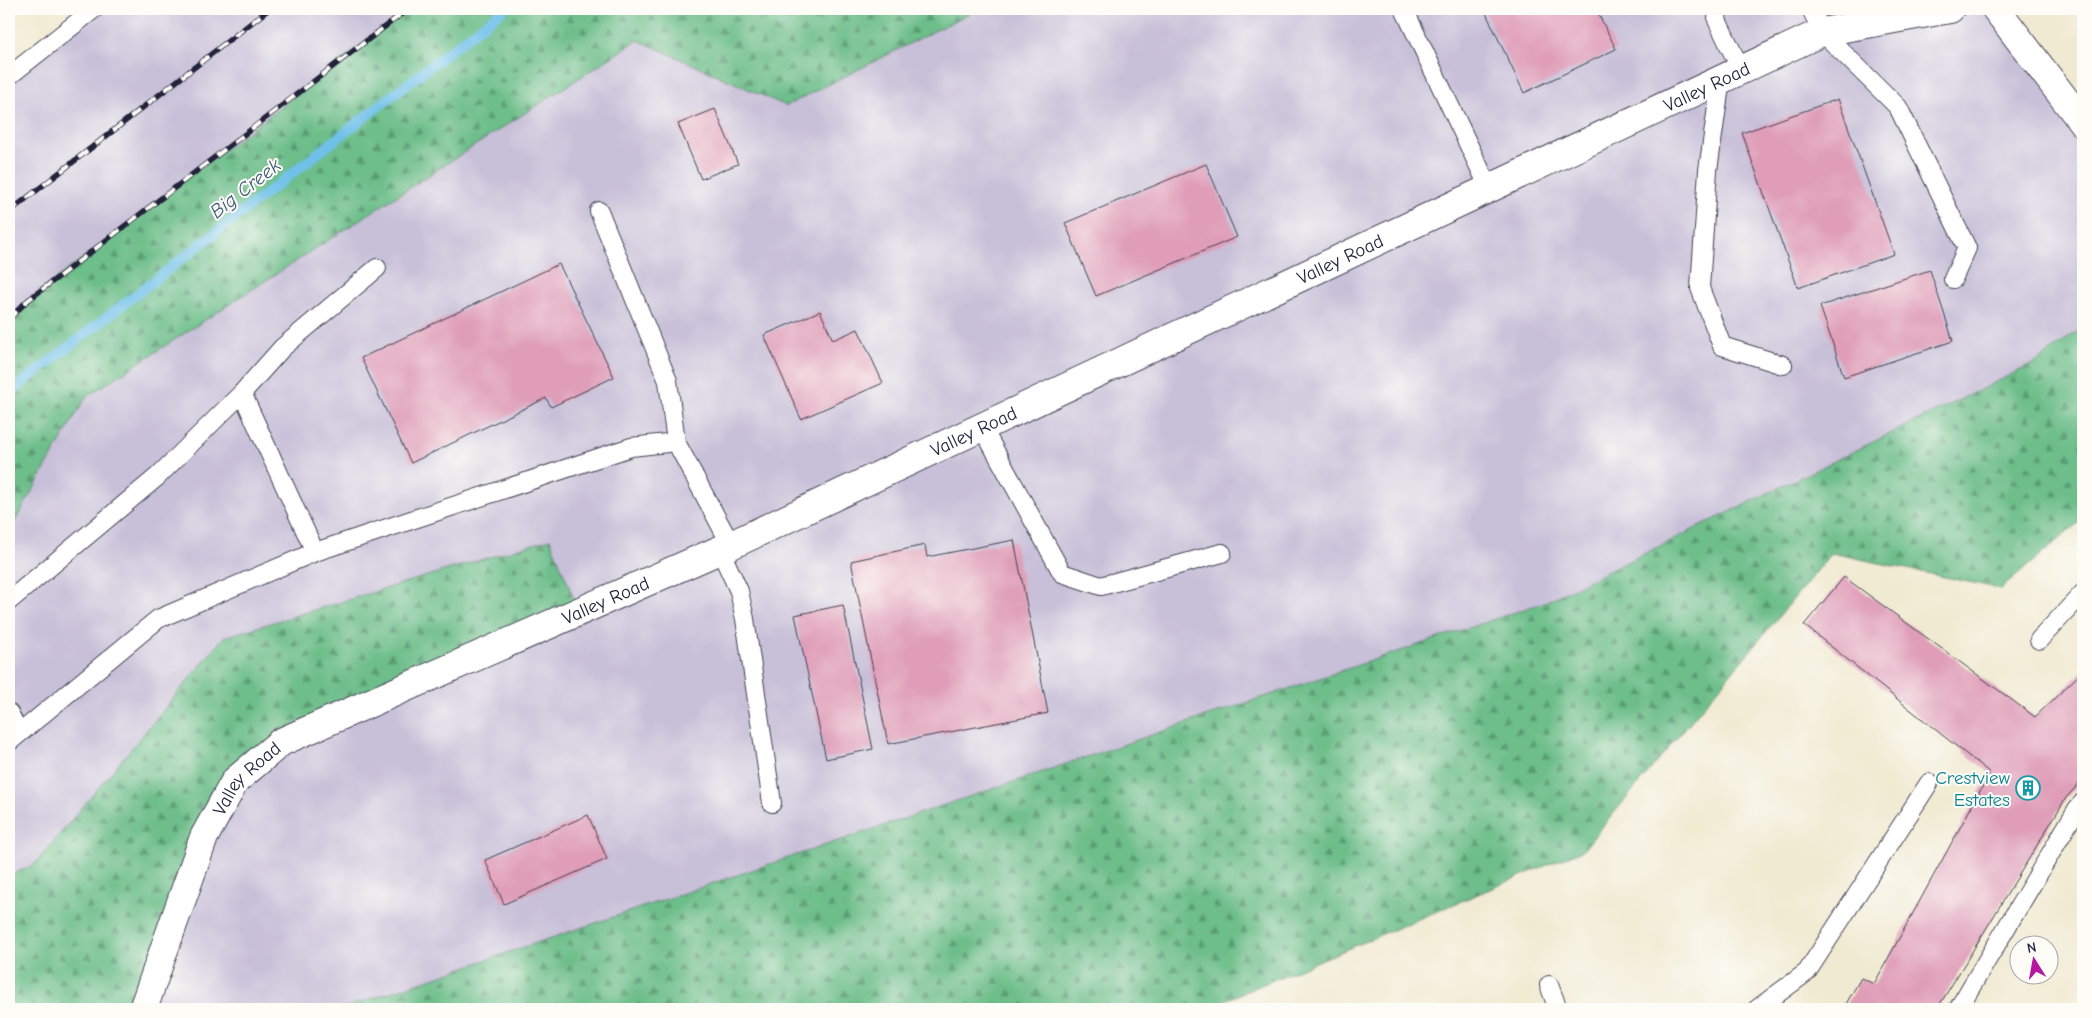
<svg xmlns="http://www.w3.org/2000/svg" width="2092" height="1018" viewBox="0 0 2092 1018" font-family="'Comic Neue',sans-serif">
<defs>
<pattern id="forest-firs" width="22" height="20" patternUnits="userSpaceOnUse" patternTransform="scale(1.25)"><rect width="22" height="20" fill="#6dbe8a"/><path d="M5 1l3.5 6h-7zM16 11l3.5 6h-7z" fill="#599a72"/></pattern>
</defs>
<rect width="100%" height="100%" fill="#fdfcf7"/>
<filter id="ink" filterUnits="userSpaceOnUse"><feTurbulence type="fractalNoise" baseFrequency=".02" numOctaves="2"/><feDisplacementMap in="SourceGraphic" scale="10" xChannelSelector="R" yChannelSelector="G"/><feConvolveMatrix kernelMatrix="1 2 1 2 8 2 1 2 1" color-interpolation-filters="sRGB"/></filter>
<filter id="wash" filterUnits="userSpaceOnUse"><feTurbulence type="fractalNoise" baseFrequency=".0096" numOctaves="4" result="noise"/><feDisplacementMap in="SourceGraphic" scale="20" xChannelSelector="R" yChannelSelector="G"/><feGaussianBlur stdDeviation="1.12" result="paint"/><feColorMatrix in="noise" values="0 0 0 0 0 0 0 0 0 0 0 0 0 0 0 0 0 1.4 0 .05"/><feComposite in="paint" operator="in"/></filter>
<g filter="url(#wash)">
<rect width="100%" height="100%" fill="#f1ead2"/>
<path fill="#c8bfd8" d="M 94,9 L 408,9 L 27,301 L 9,319 L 9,76 Z
M 978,9 L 1996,9 L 2083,123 L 2083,327 L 2037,362 L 1545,602 L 341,1009 L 143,1009 L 204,837 L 281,742 L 579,611 L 550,540 L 35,864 L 9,876 L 9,532 L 86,397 L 638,40 L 786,106 Z"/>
<path fill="url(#forest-firs)" stroke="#487062" d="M 408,9 L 978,9 L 786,106 L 638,40 L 86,397 L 9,532 L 9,319 L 27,301 Z
M 2083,327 L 2083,519 L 2001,589 L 1832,553 L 1583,850 L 1204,1009 L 341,1009 L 1545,602 L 2037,362 Z
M 550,539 L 579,611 L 281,742 L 235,781 L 143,1009 L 9,1009 L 9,876 L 35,864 L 224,637 Z"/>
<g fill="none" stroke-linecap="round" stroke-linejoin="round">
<path stroke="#6fc1ea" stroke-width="10" d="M 9,397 L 17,387 L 504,9"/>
</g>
<g id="blocks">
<path fill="#df9db8" d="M 1484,9 L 1596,9 L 1616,49 L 1524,93 Z
M 1838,99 L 1894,254 L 1798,288 L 1742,133 Z
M 715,109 L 738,164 L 701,179 L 678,124 Z
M 1206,164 L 1237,237 L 1096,296 L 1065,223 Z
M 559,264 L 614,377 L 551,407 L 546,398 L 411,463 L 361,358 Z
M 1930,270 L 1953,341 L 1844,377 L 1820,306 Z
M 820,311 L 833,340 L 858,329 L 883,383 L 801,419 L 764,335 Z
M 1014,540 L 1048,713 L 888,744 L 851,561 L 925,545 L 927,557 Z
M 1844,577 L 2035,717 L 2083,671 L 2083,779 L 2066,798 L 1937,1009 L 1843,1009 L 1861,978 L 1874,984 L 1990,773 L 1804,625 Z
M 843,605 L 873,749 L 826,759 L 795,615 Z
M 588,815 L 607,859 L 504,904 L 485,860 Z"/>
</g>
</g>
<g filter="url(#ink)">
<use href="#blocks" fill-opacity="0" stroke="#414052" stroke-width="1"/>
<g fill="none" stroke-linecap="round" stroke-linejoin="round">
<g stroke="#414052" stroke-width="20">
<path id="service" d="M 1404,9 L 1489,188
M 1718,9 L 1717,20 L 1741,70
M 1811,9 L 1822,32 L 1898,107 L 1967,248 L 1953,279
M 9,76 L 94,9
M 1721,79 L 1708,170 L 1700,288 L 1722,346 L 1783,365
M 599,211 L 668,381 L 676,442 L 731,545
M 242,393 L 315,552
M 982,427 L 1062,573 L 1101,586 L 1222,553
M 720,550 L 739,591 L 745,619 L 772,803
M 9,601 L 157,477 L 242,393 L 282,348 L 377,268
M 2039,640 L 2083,593
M 9,713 L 19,733
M 9,742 L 158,619 L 315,552 L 631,447 L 676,442
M 1549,985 L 1558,1009
M 1757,1009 L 1807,972 L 1929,783
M 1958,1009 L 2077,809 L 2083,802"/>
</g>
<g stroke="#414052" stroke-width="30">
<g id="tertiary">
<path id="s1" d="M 143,1009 L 204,837 L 235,781 L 281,742 L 731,545 L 1822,32 L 1950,9"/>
</g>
</g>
<g stroke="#414052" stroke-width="30">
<path id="motorway" d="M 1996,9 L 2083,123"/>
</g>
<use href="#service" stroke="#fff" stroke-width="18"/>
<use href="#tertiary" stroke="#fff" stroke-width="28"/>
<use href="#motorway" stroke="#fff" stroke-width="28"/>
<g stroke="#22223b" stroke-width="5.5">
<path id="rail" d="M 9,212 L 269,9
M 9,319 L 27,301 L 408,9"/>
</g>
<use href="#rail" stroke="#fdfcf7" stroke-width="4" stroke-dasharray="11" stroke-linecap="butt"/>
</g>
</g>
<defs>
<g id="building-ring" transform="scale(1.25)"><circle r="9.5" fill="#fdfcf7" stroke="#0f9aa8" stroke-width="1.5"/><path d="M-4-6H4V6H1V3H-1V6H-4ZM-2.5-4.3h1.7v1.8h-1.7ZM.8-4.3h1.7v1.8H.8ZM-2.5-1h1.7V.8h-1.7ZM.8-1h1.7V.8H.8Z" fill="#0f9aa8"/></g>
</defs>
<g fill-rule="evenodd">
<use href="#building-ring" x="2028" y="788"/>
</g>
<g text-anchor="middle" stroke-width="4" stroke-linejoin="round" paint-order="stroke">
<g font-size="19" fill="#22223b" stroke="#fdfcf7">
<text dy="7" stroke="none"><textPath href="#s1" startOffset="1876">Valley Road</textPath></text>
<text dy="7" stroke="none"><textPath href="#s1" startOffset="1471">Valley Road</textPath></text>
<text dy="7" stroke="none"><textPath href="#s1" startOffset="1066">Valley Road</textPath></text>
<text dy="7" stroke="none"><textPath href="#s1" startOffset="661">Valley Road</textPath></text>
<text dy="7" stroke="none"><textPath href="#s1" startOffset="256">Valley Road</textPath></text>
</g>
<g font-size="19" fill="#0d838f" stroke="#fdfcf7" text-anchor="end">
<text x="2010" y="784">Crestview<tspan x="2010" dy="22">Estates</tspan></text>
</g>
<g font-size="20" font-style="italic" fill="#3d5a78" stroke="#fdfcf7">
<text transform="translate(245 188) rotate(-38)" y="7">Big Creek</text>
</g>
</g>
<rect width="2092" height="1018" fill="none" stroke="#fdfcf7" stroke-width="30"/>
<g transform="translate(2034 960) rotate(349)"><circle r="24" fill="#fdfcf7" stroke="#a5a5ac"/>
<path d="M0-4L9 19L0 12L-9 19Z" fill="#b5179e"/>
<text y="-8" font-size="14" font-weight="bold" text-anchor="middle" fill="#22223b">N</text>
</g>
</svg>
